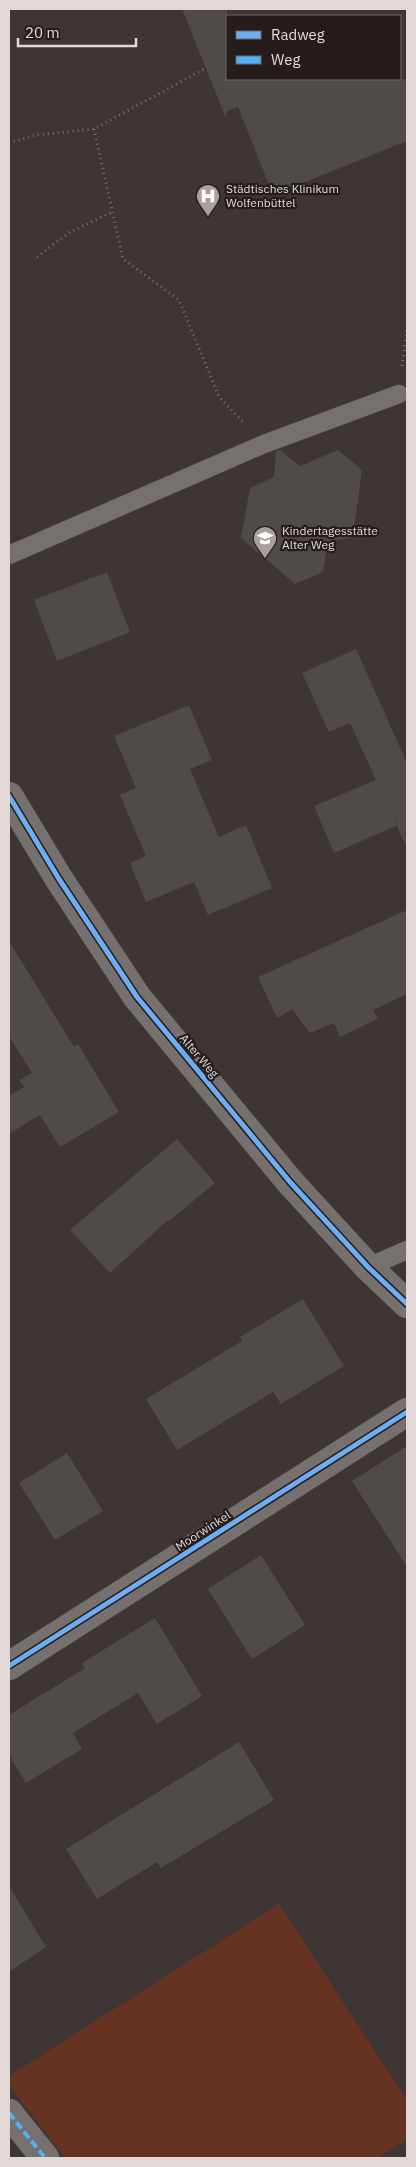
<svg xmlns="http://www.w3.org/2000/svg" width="416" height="2167" viewBox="0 0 416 2167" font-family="'IBM Plex Sans',sans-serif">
<rect width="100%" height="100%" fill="#3e3634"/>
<path fill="#663323" d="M 279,1904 L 407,2100 L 407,2139 L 377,2158 L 65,2158 L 9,2085 L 9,2076 Z"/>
<path fill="#504a48" d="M 182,9 L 227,9 L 227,79 L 407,79 L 407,141 L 273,195 L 238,107 L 227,111 L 226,118 Z
M 280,450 L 300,466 L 338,450 L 362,470 L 353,537 L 328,542 L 323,572 L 295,584 L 241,538 L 250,488 L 274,477 L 276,451 Z
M 107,572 L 130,632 L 57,661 L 34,600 Z
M 356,649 L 407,763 L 407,849 L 394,819 L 396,826 L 334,853 L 314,806 L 376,780 L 350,723 L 329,732 L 302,673 Z
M 189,705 L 212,760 L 190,769 L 219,837 L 246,825 L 272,888 L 208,915 L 194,882 L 146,902 L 130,863 L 146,856 L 120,795 L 136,788 L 114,736 Z
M 407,910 L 407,994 L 373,1010 L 378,1019 L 340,1037 L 334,1023 L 310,1033 L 292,1009 L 277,1018 L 258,977 Z
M 9,941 L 74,1047 L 78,1044 L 119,1112 L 60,1147 L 40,1115 L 9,1134 L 9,1096 L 24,1087 L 19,1080 L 32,1073 L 9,1036 Z
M 177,1139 L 215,1183 L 169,1221 L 168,1220 L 110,1273 L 70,1230 Z
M 303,1299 L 344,1366 L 281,1404 L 273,1392 L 177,1450 L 146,1399 L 242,1341 L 240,1337 Z
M 407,1446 L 407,1567 L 352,1481 Z
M 67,1453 L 103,1511 L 55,1540 L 19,1483 Z
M 261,1555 L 305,1625 L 252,1659 L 208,1589 Z
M 155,1618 L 202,1696 L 157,1724 L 138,1693 L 73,1733 L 82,1749 L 26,1783 L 9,1755 L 9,1715 L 85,1668 L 82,1663 Z
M 239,1742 L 274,1800 L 161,1868 L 157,1862 L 97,1899 L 66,1849 Z
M 9,1886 L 46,1947 L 9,1972 Z"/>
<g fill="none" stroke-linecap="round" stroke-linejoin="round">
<g stroke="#5a5352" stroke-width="19">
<path id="lane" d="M 9,555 L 264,444 L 399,394
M 368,1267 L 407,1250"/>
</g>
<g stroke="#5a5352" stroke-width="29">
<path id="street" d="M 9,796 L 59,879 L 137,997 L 290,1182 L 368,1267 L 407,1304
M 9,1666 L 407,1412
M 9,2113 L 45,2158"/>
</g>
<path stroke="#777170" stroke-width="3" stroke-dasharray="1 4" stroke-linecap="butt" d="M 94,129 L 123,259 L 179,300 L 219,397 L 243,422
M 9,143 L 36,135 L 94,129 L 206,68
M 37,257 L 70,232 L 112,212
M 402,366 L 407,330"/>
<use href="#lane" stroke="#76706e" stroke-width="18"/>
<use href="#street" stroke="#76706e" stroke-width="28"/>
<path stroke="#4fb1f8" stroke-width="4" stroke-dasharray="8 4" stroke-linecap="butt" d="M 9,2113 L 45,2158"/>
<g stroke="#241d1b" stroke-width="8">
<path id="cycleway" d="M 9,796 L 59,879 L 137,997 L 290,1182 L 368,1267 L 407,1304
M 9,1666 L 407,1412"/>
</g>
<use href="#cycleway" stroke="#6dadf4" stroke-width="5"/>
</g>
<defs>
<g id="hospital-pin" transform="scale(1.25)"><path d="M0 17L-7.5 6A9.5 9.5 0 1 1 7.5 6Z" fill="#a9a09d" stroke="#241d1b"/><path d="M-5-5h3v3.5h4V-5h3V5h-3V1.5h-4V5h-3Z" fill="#fff"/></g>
<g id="school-pin" transform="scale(1.25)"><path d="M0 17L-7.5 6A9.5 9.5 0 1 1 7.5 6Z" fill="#a9a09d" stroke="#241d1b"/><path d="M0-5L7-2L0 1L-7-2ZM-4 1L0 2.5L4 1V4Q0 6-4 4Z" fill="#fff"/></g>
</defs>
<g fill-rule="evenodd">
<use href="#hospital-pin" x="208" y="196"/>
<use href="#school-pin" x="265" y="538"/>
</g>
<g text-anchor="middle" stroke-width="4.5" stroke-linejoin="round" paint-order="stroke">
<g font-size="12" fill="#e2d9d6" stroke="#241d1b" text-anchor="start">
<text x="226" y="193">Städtisches Klinikum<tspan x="226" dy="14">Wolfenbüttel</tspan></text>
<text x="282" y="535">Kindertagesstätte<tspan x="282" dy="14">Alter Weg</tspan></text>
</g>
<g font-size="12" fill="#e2d9d6" stroke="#241d1b">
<text transform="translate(199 1056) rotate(50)" y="4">Alter Weg</text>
<text transform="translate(203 1531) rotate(-33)" y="4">Moorwinkel</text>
</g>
</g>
<rect width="416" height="2167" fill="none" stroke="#e2d9d6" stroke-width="20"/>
<rect x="226" y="15" width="175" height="65" fill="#241d1b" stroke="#706866"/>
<rect x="236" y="31" width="25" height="8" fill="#6dadf4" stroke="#706866"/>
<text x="271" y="40" font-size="15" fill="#e2d9d6">Radweg</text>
<rect x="236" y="56" width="25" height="8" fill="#4fb1f8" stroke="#706866"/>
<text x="271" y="65" font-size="15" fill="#e2d9d6">Weg</text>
<path d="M18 38v8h118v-8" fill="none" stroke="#e2d9d6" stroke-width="2.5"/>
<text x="25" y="38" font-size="15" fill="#e2d9d6" stroke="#241d1b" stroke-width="4" paint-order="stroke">20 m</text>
</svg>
